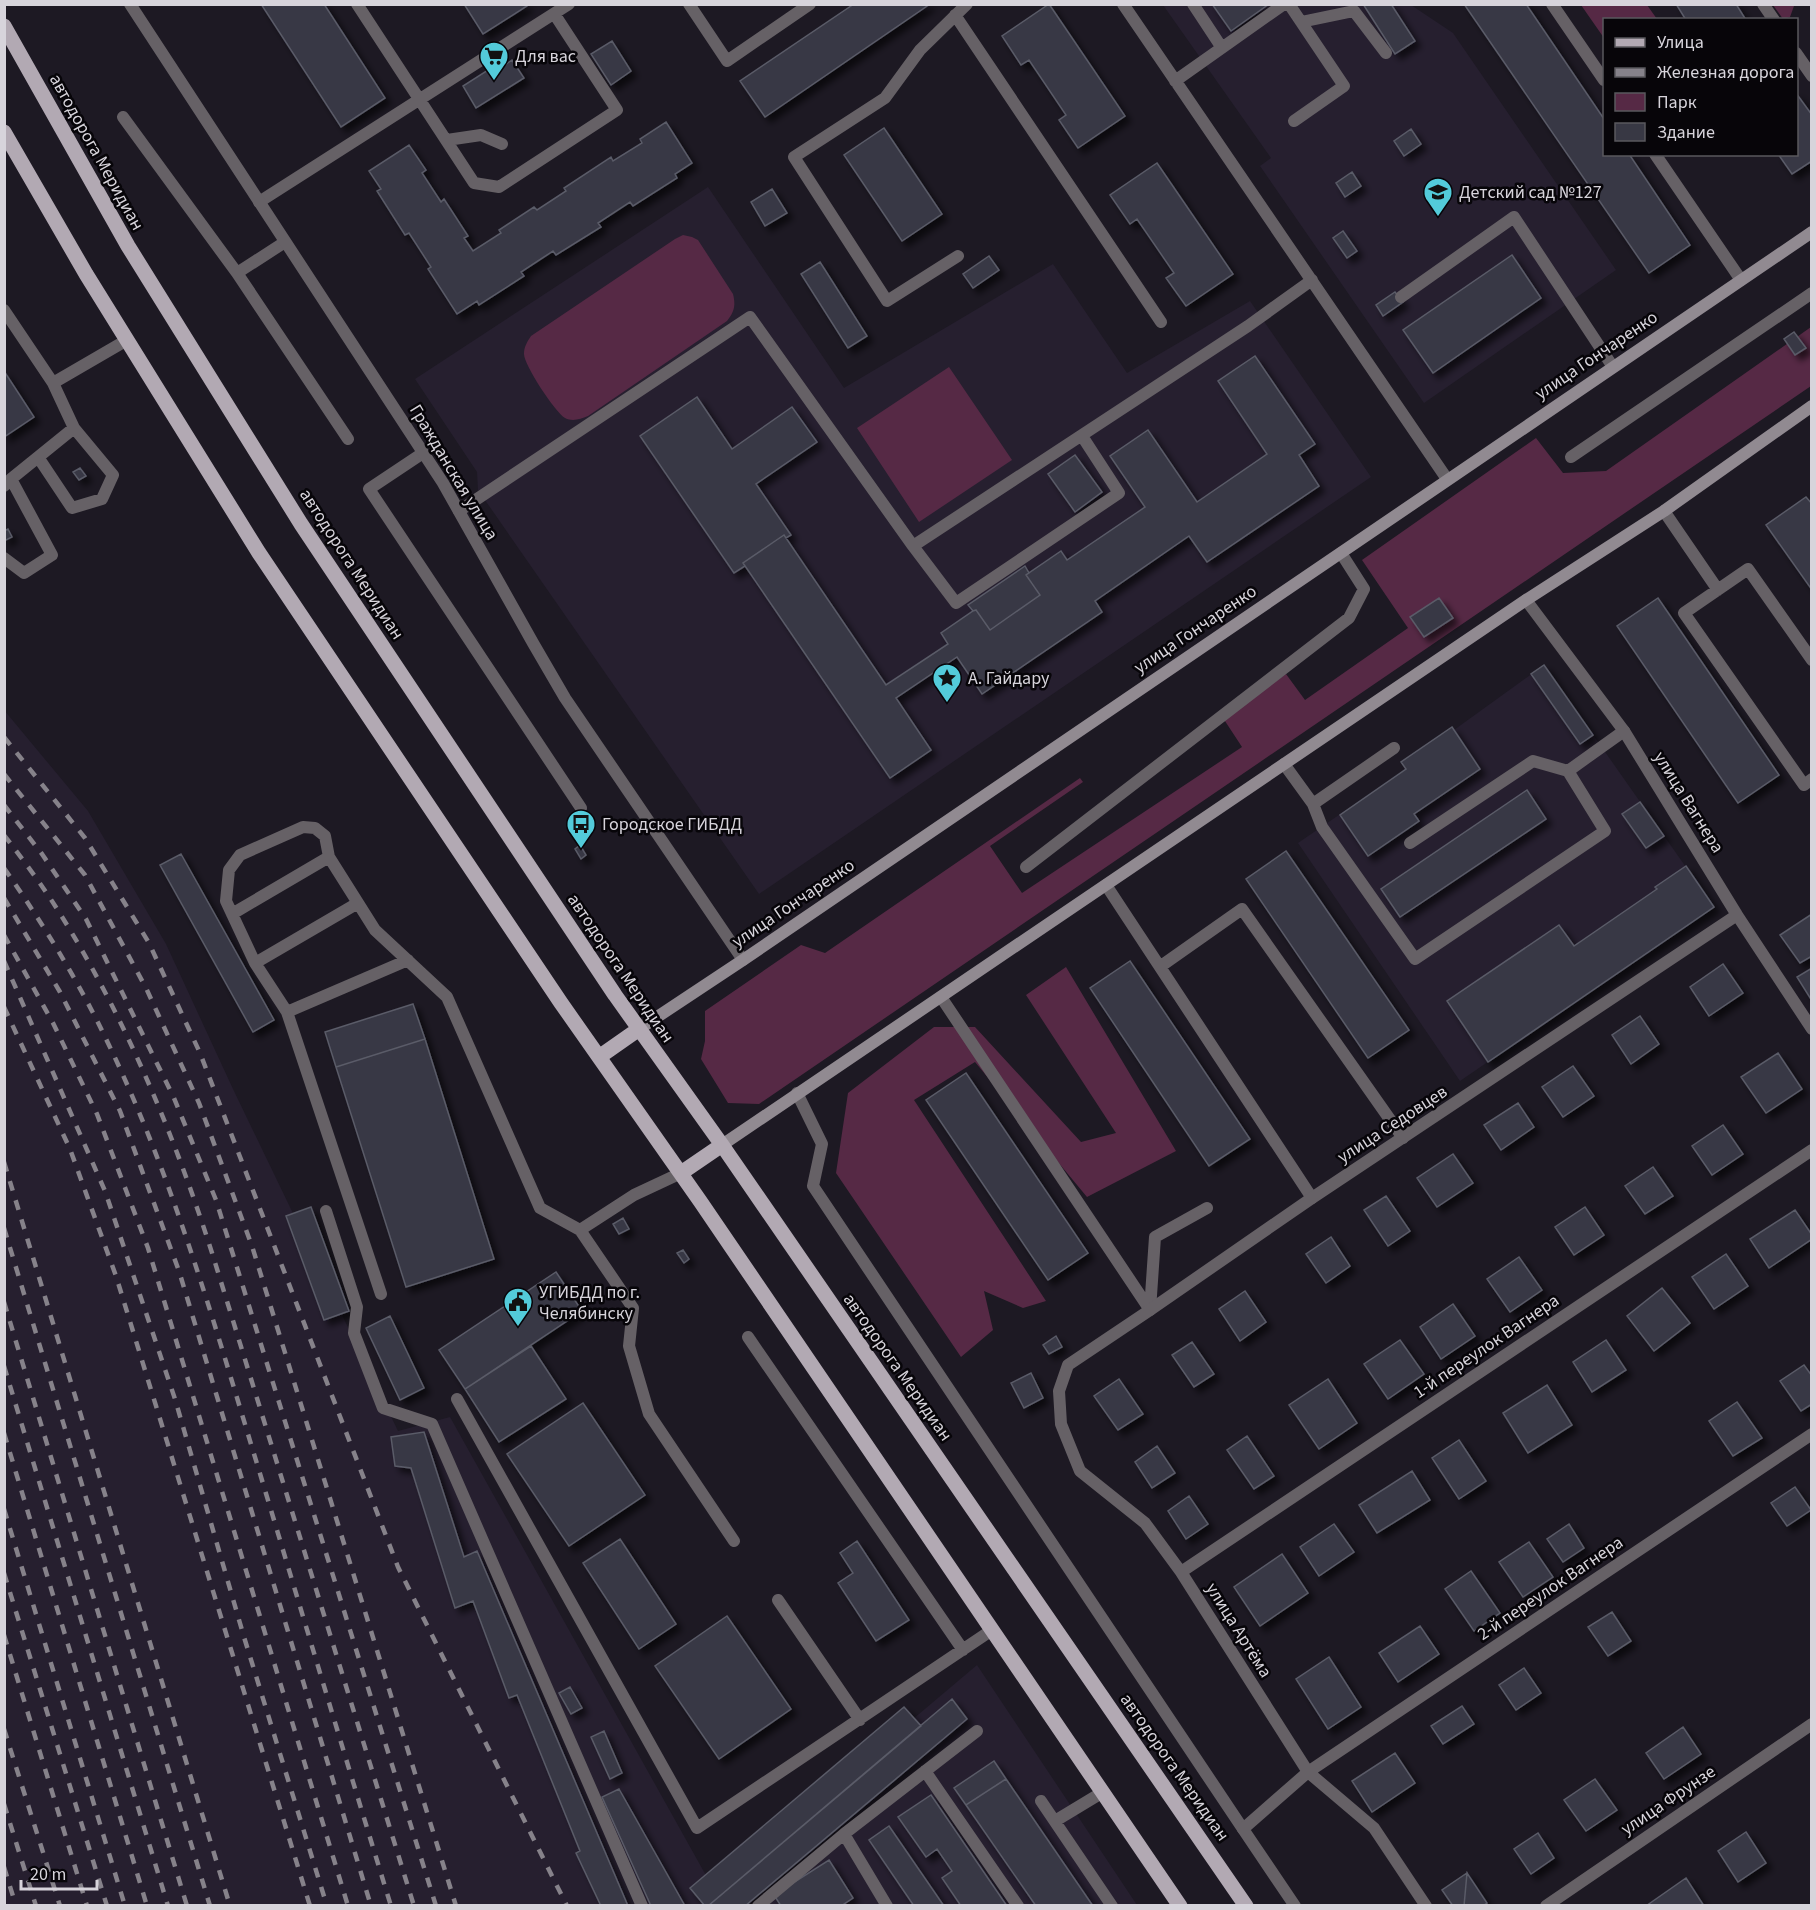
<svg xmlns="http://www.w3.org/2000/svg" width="1816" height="1910" viewBox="0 0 1816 1910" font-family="'Source Sans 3',sans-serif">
<defs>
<filter id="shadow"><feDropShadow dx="5.5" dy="5.5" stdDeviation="3" flood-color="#0009"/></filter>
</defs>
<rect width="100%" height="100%" fill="#1d1923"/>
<path fill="#261f2f" d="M 1163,5 L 1411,5 L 1453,33 L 1616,270 L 1424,403 L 1260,166 L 1271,158 Z
M 708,187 L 844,388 L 1053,264 L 1127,373 L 1250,301 L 1371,477 L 759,894 L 478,490 L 477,472 L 415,379 Z
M 1544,665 L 1714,907 L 1460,1081 L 1298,843 L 1406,769 L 1401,762 L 1452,727 L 1454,730 Z
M 4,710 L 88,811 L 166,944 L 233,1089 L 398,1431 L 450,1417 L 713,1888 L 977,1665 L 1137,1905 L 5,1905 Z"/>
<path fill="#562945" d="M 1581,5 L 1647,5 L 1657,19 L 1604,20 L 1604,38 Z
M 1773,5 L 1794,5 L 1794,6 L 1790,17 L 1783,19 Z
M 683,235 L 692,237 L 698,240 L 733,294 C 736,306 734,312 727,321 L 588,416 C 580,419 573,422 565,418 C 555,412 524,365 524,354 C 524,347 527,342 531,336 L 675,239 Z
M 1811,327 L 1811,386 L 759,1104 L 728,1103 L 701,1059 L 705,1041 L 705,1011 L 801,945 L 825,953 L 1080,778 L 1083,782 L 990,846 L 1022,893 L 1242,747 L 1223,718 L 1286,674 L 1305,700 L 1408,628 L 1362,560 L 1536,438 L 1563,473 L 1606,471 Z
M 949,367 L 1012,460 L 919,522 L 857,428 Z
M 1066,967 L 1176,1151 L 1087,1197 L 975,1062 L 914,1100 L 1046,1301 L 1023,1308 L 984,1291 L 993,1330 L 961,1357 L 836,1173 L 848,1093 L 934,1027 L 975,1027 L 1081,1142 L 1116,1133 L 1026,995 Z"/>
<path fill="#383844" stroke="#5a5b68" stroke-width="1.5" filter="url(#shadow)" d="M 261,4 L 324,4 L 385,98 L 341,127 Z
M 464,4 L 526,4 L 527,6 L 483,34 Z
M 854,4 L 930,4 L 765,117 L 740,81 Z
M 1049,4 L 1125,116 L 1078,148 L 1059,120 L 1066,115 L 1029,60 L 1021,65 L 1002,36 Z
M 1212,4 L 1269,4 L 1231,31 Z
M 1363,4 L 1391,4 L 1415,41 L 1395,54 Z
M 1464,4 L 1526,4 L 1604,119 L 1604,154 L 1629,154 L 1690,245 L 1649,273 Z
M 1676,4 L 1736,4 L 1746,20 L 1686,20 Z
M 612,41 L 631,71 L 611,85 L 591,54 Z
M 512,60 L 524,78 L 476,108 L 463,86 L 499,63 L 502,67 Z
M 1796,93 L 1812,115 L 1812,161 L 1792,174 L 1778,154 L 1796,154 Z
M 666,122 L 692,163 L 675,174 L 677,178 L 633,206 L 630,202 L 598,223 L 601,227 L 556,255 L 553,251 L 521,272 L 524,276 L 479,305 L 477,301 L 457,314 L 428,269 L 431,267 L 409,233 L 405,235 L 377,191 L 381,189 L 369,171 L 409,145 L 426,170 L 422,173 L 441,202 L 444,199 L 468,236 L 464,238 L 473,251 L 501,233 L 499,230 L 534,207 L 537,210 L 566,191 L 564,188 L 611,157 L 613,161 L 642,143 L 640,139 Z
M 884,128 L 942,214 L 902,241 L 844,155 Z
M 1411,129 L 1421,144 L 1404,156 L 1394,141 Z
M 1157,163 L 1233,274 L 1186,306 L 1166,278 L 1174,273 L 1137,219 L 1130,224 L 1110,195 Z
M 1352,172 L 1361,186 L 1345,197 L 1336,183 Z
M 772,189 L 787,213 L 765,226 L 751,202 Z
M 1343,231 L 1357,251 L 1347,258 L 1333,238 Z
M 1512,255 L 1541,298 L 1433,373 L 1403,330 Z
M 989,256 L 999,270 L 973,288 L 963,274 Z
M 820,262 L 867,336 L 848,348 L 801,274 Z
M 1395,292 L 1403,302 L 1383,316 L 1376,305 Z
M 1794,332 L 1806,348 L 1795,355 L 1784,339 Z
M 1255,356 L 1315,444 L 1299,455 L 1319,486 L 1207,562 L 1189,536 L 1095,601 L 1102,612 L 982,694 L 957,657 L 896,698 L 931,750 L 890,778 L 743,563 L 784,535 L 886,685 L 948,644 L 941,633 L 973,611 L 976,610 L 990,630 L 1040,595 L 1026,575 L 1061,551 L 1067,560 L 1145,507 L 1110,456 L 1148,430 L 1197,502 L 1267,454 L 1218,381 Z
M 4,371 L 34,417 L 4,437 Z
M 697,397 L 732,449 L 792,407 L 817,442 L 756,484 L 791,535 L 786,538 L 784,535 L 743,563 L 745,566 L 734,573 L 640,436 Z
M 1075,455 L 1102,492 L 1075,512 L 1048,474 Z
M 80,468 L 86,476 L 79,480 L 73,472 Z
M 1806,497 L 1812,504 L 1812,590 L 1766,525 Z
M 8,529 L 12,537 L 4,541 L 4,531 Z
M 1025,566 L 1029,573 L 1026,575 L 1040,595 L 990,630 L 976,610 L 973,611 L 968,605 Z
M 1439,598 L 1453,618 L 1424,637 L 1410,617 Z
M 1658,598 L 1779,775 L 1738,803 L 1617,626 Z
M 1544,665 L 1593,735 L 1580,744 L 1531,674 Z
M 1452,727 L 1480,769 L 1414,814 L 1419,821 L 1368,856 L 1340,815 L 1406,769 L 1401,762 Z
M 1527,790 L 1546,819 L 1400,917 L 1381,889 Z
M 1640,802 L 1664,836 L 1646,848 L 1622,814 Z
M 580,845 L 586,855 L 581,859 L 575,849 Z
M 1286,851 L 1409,1030 L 1368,1058 L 1246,879 Z
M 181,854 L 274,1020 L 253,1032 L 160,865 Z
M 1686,866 L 1714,907 L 1488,1062 L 1447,1001 L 1559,925 L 1574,946 L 1657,889 L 1655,887 Z
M 1812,914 L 1812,956 L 1800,963 L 1780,935 Z
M 1130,961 L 1250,1139 L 1209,1166 L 1090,988 Z
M 1723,964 L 1743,993 L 1709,1016 L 1690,987 Z
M 1812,968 L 1812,1001 L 1797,977 Z
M 413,1004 L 425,1039 L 336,1067 L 325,1032 Z
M 1640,1016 L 1659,1044 L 1631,1064 L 1612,1035 Z
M 425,1039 L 494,1259 L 406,1287 L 336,1067 Z
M 1778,1053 L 1802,1089 L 1766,1113 L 1741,1077 Z
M 1573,1066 L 1594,1096 L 1563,1117 L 1542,1087 Z
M 966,1073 L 1088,1253 L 1048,1280 L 926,1100 Z
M 1518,1103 L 1534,1127 L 1501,1150 L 1484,1125 Z
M 1723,1125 L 1743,1154 L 1712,1175 L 1692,1146 Z
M 1453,1154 L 1473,1183 L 1437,1207 L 1417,1178 Z
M 1653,1167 L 1673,1196 L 1645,1214 L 1625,1186 Z
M 1386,1196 L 1410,1231 L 1388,1246 L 1364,1210 Z
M 311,1207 L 349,1311 L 324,1320 L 286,1216 Z
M 1585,1207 L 1604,1235 L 1574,1255 L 1555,1227 Z
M 1795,1210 L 1812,1235 L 1812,1239 L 1769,1268 L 1750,1239 Z
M 623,1218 L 629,1229 L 619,1234 L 613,1224 Z
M 1331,1237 L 1350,1266 L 1326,1283 L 1306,1254 Z
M 683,1250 L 689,1259 L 684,1263 L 677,1253 Z
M 1726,1254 L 1748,1286 L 1714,1309 L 1692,1277 Z
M 1519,1257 L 1542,1290 L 1510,1312 L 1487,1279 Z
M 556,1272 L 582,1311 L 465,1389 L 439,1350 Z
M 1662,1288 L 1690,1323 L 1654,1351 L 1627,1316 Z
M 1245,1291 L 1266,1322 L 1240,1341 L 1219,1309 Z
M 1453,1304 L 1475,1336 L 1441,1359 L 1420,1327 Z
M 390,1316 L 424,1388 L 400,1400 L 366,1328 Z
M 1056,1336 L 1062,1347 L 1049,1354 L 1043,1345 Z
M 1400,1340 L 1424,1374 L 1388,1399 L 1364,1364 Z
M 1606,1340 L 1626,1370 L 1592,1392 L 1573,1362 Z
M 1192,1342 L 1214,1374 L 1194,1387 L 1172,1355 Z
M 531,1346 L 566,1399 L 499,1442 L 465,1389 Z
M 1804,1365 L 1812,1376 L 1812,1404 L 1801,1411 L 1780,1381 Z
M 1031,1373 L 1043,1398 L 1024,1408 L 1011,1383 Z
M 1119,1379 L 1143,1414 L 1118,1430 L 1094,1396 Z
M 1328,1379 L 1357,1423 L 1319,1449 L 1289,1405 Z
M 1547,1385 L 1572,1425 L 1528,1453 L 1503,1413 Z
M 1737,1402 L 1762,1438 L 1733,1456 L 1709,1421 Z
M 583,1403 L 645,1495 L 569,1546 L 507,1454 Z
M 424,1432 L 464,1557 L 477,1551 L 628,1906 L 601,1906 L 576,1853 L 580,1851 L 517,1695 L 509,1698 L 473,1601 L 455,1608 L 411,1468 L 395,1466 L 391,1437 Z
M 1247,1436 L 1274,1476 L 1254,1489 L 1227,1450 Z
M 1459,1440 L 1486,1481 L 1459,1499 L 1432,1458 Z
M 1157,1446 L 1175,1473 L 1152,1488 L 1135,1462 Z
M 1412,1471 L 1430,1500 L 1377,1533 L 1359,1505 Z
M 1795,1487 L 1811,1510 L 1787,1526 L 1771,1503 Z
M 1189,1496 L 1208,1524 L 1186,1539 L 1168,1511 Z
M 1334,1524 L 1354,1552 L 1319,1576 L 1300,1547 Z
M 1569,1524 L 1584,1548 L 1563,1562 L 1547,1539 Z
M 620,1539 L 676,1624 L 639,1649 L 583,1563 Z
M 857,1541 L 909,1620 L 876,1641 L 838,1583 L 853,1573 L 840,1553 Z
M 1529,1542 L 1553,1577 L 1523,1597 L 1499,1562 Z
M 1282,1554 L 1308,1593 L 1260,1626 L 1234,1587 Z
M 1471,1571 L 1500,1613 L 1474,1631 L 1445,1589 Z
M 1612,1612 L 1631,1641 L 1608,1656 L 1588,1627 Z
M 727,1616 L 791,1709 L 719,1759 L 655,1666 Z
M 1420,1626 L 1439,1654 L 1398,1682 L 1379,1653 Z
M 1329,1657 L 1361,1707 L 1328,1729 L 1296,1679 Z
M 1524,1668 L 1541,1693 L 1516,1710 L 1499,1685 Z
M 570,1687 L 582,1708 L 571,1714 L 559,1693 Z
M 952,1699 L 967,1719 L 745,1906 L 708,1906 Z
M 1462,1706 L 1474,1724 L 1443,1744 L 1431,1726 Z
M 904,1707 L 921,1726 L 708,1906 L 705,1906 L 690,1888 Z
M 1683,1727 L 1701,1754 L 1664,1779 L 1646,1753 Z
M 604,1731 L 622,1773 L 610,1779 L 591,1737 Z
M 1395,1753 L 1415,1783 L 1372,1812 L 1352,1781 Z
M 994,1761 L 1006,1779 L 1093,1906 L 1036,1906 L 966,1805 L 954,1788 Z
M 994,1761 L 1006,1779 L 966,1805 L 954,1788 Z
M 1595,1779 L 1617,1810 L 1586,1831 L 1564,1800 Z
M 619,1789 L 685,1906 L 651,1906 L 602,1797 Z
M 931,1795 L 1007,1906 L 961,1906 L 942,1878 L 952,1871 L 937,1849 L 926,1857 L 898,1817 Z
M 889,1826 L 944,1906 L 914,1906 L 869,1840 Z
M 1746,1832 L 1766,1863 L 1738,1882 L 1718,1851 Z
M 1538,1833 L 1554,1858 L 1531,1874 L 1514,1849 Z
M 829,1860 L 853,1898 L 841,1906 L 781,1906 L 774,1895 Z
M 1467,1873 L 1487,1903 L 1483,1906 L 1464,1906 Z
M 1467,1873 L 1464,1906 L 1453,1906 L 1442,1890 Z
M 1686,1878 L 1704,1906 L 1646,1906 Z"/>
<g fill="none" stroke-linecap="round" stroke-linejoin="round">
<path stroke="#666166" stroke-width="12" d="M 357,4 L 474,183 L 499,187 L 617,110 L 555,15
M 689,4 L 727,61 L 810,4
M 1123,4 L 1447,479
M 1193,4 L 1222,48
M 1289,4 L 1344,86 L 1294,121
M 1552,4 L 1604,80
M 1763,4 L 1774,20
M 955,15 L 1161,322
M 1301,22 L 1354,11 L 1386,53
M 1796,53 L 1812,76
M 1175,81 L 1284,4
M 123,117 L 237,273 L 348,439
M 447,140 L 481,135 L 502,144
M 1655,154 L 1741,280
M 259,202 L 569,4
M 958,256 L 887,301 L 794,157 L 885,98 L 920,50 L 967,4
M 237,273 L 285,242
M 1401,297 L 1514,217 L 1613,367
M 4,310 L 53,383
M 423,453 L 369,489 L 581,808
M 38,457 L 72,508 L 102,499 L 113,475 L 74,428
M 1571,457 L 1812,293
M 4,486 L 11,479 L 74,428 L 53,383 L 127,340
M 459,511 L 750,317 L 913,546 L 1248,326 L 1312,280
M 1664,511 L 1718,590
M 913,546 L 956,603 L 1119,493 L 1082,436
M 4,558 L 24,573 L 52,555 L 11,479
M 1812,660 L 1748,569 L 1684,613 L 1804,785 L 1812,779
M 1284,764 L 1313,804 L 1322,827 L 1415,959 L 1605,831 L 1568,771 L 1624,731
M 1313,804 L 1394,748
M 1410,843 L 1533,761 L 1568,771
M 1026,867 L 1349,618 L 1364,589 L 1341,553
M 1106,885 L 1312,1198
M 232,914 L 329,857
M 408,960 L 287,1012 L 255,963 L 358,903 L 375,930 L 447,997 L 540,1208 L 580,1230 L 633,1308 L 629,1346 L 649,1414 L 734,1541
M 255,963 L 226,901 L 229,870 L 240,855 L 303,827 L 315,828 L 325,836 L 329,857 L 358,903
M 1161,966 L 1242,909 L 1403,1138
M 941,997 L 1150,1310
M 287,1012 L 381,1294
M 797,1093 L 822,1144 L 813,1186 L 1243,1829
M 326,1211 L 357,1307 L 354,1333 L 383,1408 L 432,1424 L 642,1906
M 580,1230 L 634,1195 L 681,1173
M 1150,1310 L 1155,1237 L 1207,1208
M 748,1337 L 963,1650
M 457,1399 L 697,1828 L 992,1630
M 778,1600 L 860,1720
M 925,1771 L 1018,1906
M 1041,1801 L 1112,1906
M 1055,1821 L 1103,1792
M 844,1834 L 887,1906
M 758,1906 L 844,1834 L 977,1731"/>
<path stroke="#666166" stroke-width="12" d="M 130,4 L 443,483 L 533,643 L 565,698 L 743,960
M 1526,600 L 1624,731 L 1737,915 L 1812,1029
M 1181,1572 L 1812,1150
M 1295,1906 L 1243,1829 L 1308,1772 L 1812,1434
M 1426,1906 L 1374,1828 L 1308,1772 L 1181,1572 L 1145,1523 L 1080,1471 L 1061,1424 L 1059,1391 L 1068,1365 L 1150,1310 L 1312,1198 L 1737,915
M 1546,1906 L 1812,1724"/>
<path stroke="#918a91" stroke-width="12" d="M 639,1029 L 743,960 L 1812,232
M 722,1145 L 1526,600 L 1664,511 L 1812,406"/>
<path stroke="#b2a9b3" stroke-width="15" d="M 4,26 L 128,246 L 301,524 L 615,995 L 722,1145 L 1246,1906
M 4,132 L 86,274 L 259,553 L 561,1003 L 700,1201 L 1180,1906
M 599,1057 L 639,1029
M 681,1173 L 722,1145"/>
<path stroke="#86828a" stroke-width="4.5" stroke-dasharray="10 10" stroke-linecap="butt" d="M 4,737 L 85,838 L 149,943 L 200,1053 L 398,1567 L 567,1906
M 4,774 L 85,875 L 146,988 L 199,1103 L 252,1246 L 456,1906
M 4,805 L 42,854 L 86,919 L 174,1098 L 216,1200 L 436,1906
M 4,835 C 20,856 36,877 50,898 C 121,1007 174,1133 213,1256 L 414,1906
M 4,868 C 43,924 78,980 107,1041 C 173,1177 214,1323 258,1467 C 302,1613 346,1760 391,1906
M 4,898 L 60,992 L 120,1111 L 179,1271 L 371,1906
M 4,935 L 53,1023 L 97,1114 L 148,1248 L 348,1906
M 4,961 L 105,1191 L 175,1399 L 244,1637 L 327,1906
M 4,1007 L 70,1149 L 116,1276 L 310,1906
M 4,1162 L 230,1906
M 4,1228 L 210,1906
M 4,1302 L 187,1906
M 4,1366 L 168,1906
M 4,1433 L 147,1906
M 4,1509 L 125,1906
M 4,1573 L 107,1906
M 4,1635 L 87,1906
M 4,1729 L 60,1906
M 4,1804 L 36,1906
M 4,1867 L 16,1906"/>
</g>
<defs>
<g id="supermarket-pin" transform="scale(1.5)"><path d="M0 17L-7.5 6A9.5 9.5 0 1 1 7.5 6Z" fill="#53cbda" stroke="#070509"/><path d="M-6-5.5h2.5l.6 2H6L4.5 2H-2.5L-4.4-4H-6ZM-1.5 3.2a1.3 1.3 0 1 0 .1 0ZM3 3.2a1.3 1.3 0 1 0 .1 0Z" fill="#111"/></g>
<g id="school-pin" transform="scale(1.5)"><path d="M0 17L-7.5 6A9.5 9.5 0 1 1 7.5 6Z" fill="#53cbda" stroke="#070509"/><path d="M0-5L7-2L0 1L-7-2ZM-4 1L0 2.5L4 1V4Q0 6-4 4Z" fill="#111"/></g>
<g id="sight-pin" transform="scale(1.5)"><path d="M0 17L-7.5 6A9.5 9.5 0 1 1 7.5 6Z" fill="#53cbda" stroke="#070509"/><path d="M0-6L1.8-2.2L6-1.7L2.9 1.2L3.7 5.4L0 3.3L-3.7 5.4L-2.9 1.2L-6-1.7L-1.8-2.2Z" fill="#111"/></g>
<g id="bus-pin" transform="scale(1.5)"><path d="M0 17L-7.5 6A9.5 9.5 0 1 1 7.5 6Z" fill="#53cbda" stroke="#070509"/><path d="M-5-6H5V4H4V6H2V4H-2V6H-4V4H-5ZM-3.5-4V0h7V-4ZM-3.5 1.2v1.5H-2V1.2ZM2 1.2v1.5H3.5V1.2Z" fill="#111"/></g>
<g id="civic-pin" transform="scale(1.5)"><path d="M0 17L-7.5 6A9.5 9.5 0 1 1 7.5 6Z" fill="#53cbda" stroke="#070509"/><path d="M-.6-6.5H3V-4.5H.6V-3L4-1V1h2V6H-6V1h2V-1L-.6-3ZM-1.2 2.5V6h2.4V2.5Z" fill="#111"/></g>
</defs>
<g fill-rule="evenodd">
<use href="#supermarket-pin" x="494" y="56"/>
<use href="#school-pin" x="1438" y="192"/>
<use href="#sight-pin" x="947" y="678"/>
<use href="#bus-pin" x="581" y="824"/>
<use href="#civic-pin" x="518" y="1302"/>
</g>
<g text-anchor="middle" stroke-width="5" stroke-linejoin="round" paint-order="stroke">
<g font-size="18" fill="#d7d4db" stroke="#070509" text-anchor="start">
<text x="515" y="62">Для вас</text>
<text x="1459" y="198">Детский сад №127</text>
<text x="968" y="684">А. Гайдару</text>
<text x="602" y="830">Городское ГИБДД</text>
<text x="539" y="1298">УГИБДД по г.<tspan x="539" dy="21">Челябинску</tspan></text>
</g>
<g font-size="18" fill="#d7d4db" stroke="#070509">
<text transform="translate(97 152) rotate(61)" y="6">автодорога Меридиан</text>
<text transform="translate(1596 355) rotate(-34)" y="6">улица Гончаренко</text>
<text transform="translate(454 472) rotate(59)" y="6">Гражданская улица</text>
<text transform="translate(352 564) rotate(57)" y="6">автодорога Меридиан</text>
<text transform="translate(1195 629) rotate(-34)" y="6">улица Гончаренко</text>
<text transform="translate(1689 802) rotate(58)" y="6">улица Вагнера</text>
<text transform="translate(793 903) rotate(-34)" y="6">улица Гончаренко</text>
<text transform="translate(621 968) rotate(56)" y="6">автодорога Меридиан</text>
<text transform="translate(1392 1124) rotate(-33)" y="6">улица Седовцев</text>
<text transform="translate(1486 1346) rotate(-34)" y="6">1-й переулок Вагнера</text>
<text transform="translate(898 1367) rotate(55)" y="6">автодорога Меридиан</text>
<text transform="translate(1550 1588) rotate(-34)" y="6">2-й переулок Вагнера</text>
<text transform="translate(1239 1630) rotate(58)" y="6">улица Артёма</text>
<text transform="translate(1175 1767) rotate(55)" y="6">автодорога Меридиан</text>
<text transform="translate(1668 1800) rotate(-34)" y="6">улица Фрунзе</text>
</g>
</g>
<rect width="1816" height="1910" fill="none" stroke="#d7d4db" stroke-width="12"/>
<rect x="1603" y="18" width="195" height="138" fill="#070509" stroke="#5a585d" stroke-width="1.5"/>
<rect x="1615" y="38" width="30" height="9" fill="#b2a9b3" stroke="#5a585d" stroke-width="1.5"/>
<text x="1657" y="48" font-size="18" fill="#d7d4db">Улица</text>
<rect x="1615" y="68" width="30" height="9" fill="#86828a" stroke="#5a585d" stroke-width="1.5"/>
<text x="1657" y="78" font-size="18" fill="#d7d4db">Железная дорога</text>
<rect x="1615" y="93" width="30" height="18" fill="#562945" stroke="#5a585d" stroke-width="1.5"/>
<text x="1657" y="108" font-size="18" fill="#d7d4db">Парк</text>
<rect x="1615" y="123" width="30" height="18" fill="#383844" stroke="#5a585d" stroke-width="1.5"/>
<text x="1657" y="138" font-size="18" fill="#d7d4db">Здание</text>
<path d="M21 1880v9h76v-9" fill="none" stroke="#d7d4db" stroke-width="3"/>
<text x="30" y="1880" font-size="18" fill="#d7d4db" stroke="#070509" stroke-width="4.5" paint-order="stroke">20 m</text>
</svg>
